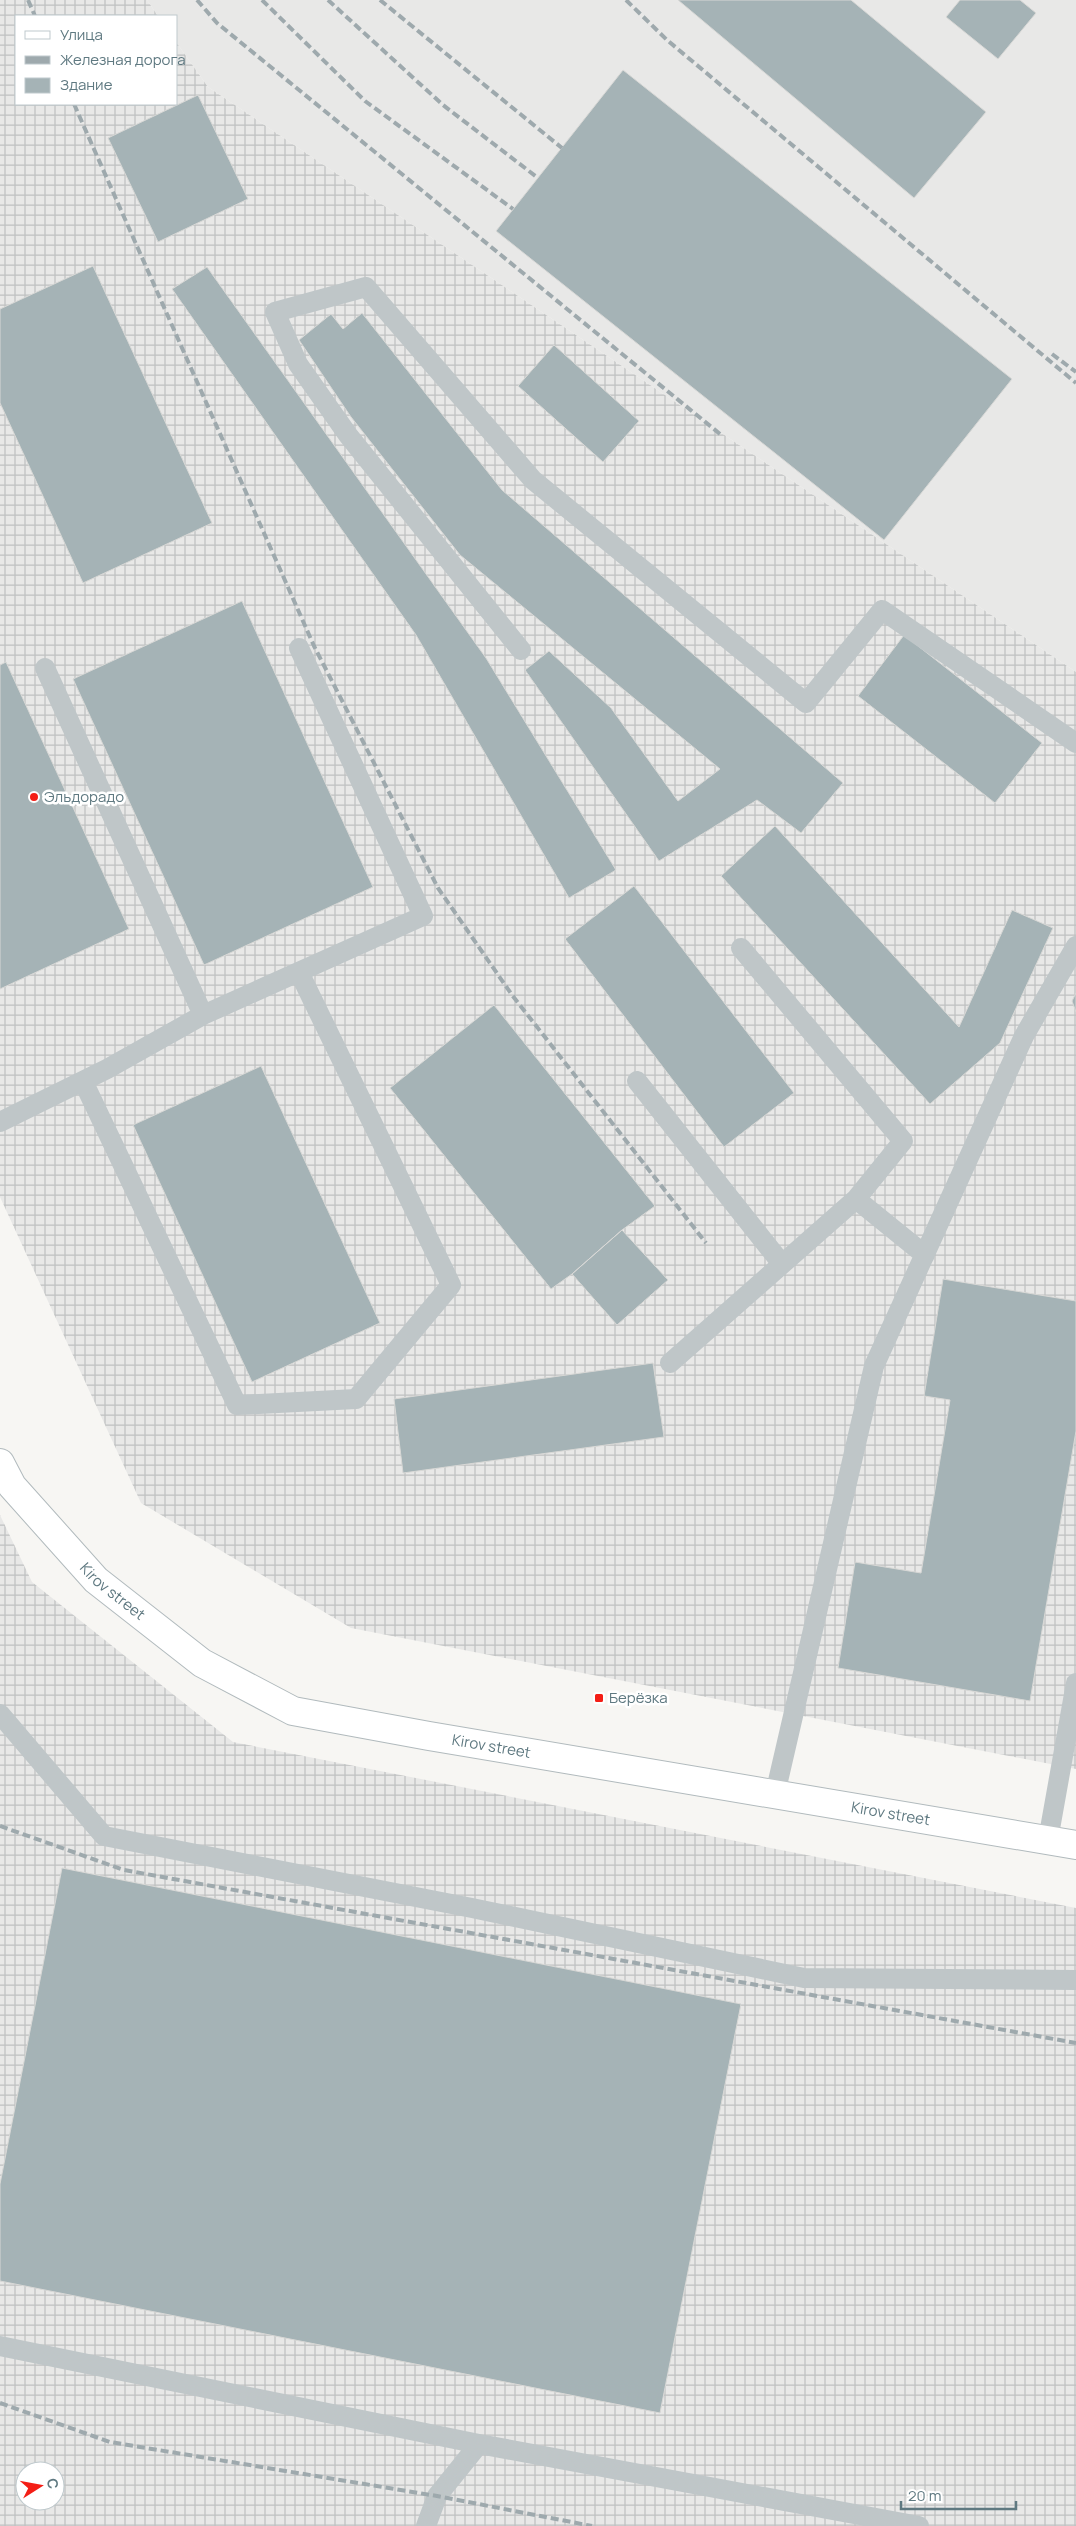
<svg xmlns="http://www.w3.org/2000/svg" width="1076" height="2526" viewBox="0 0 1076 2526" font-family="Manrope,sans-serif">
<defs>
<pattern id="industrial-grid" width="8" height="8" patternUnits="userSpaceOnUse" patternTransform="scale(1.25)"><rect width="8" height="8" fill="#e8e8e7"/><path d="M0 4h8M4 0v8" fill="none" stroke="#bfc1c1"/></pattern>
</defs>
<rect width="100%" height="100%" fill="#f7f6f3"/>
<path fill="#e8e8e7" d="M 147,0 L 1076,0 L 1076,672 L 208,87 L 176,42 L 176,16 L 158,16 Z"/>
<path fill="url(#industrial-grid)" fill-rule="evenodd" d="M 0,0 L 147,0 L 158,16 L 16,16 L 16,104 L 176,104 L 176,42 L 208,87 L 1076,672 L 1076,1769 L 351,1628 L 141,1503 L 0,1197 Z
M 0,1515 L 32,1582 L 233,1742 L 1076,1908 L 1076,2526 L 0,2526 ZM 25,2471 L 55,2471 L 55,2501 L 25,2501 Z"/>
<path fill="#a5b3b6" stroke="#d8d8d6" d="M 678,0 L 851,0 L 986,112 L 914,198 Z
M 960,0 L 1020,0 L 1036,13 L 998,59 L 946,17 Z
M 623,70 L 1012,379 L 884,540 L 496,231 Z
M 198,95 L 248,199 L 158,242 L 108,138 Z
M 93,266 L 212,523 L 83,583 L 0,403 L 0,309 Z
M 207,267 L 486,658 L 616,870 L 569,898 L 416,635 L 172,289 Z
M 362,313 L 502,490 L 843,783 L 801,833 L 757,800 L 659,861 L 525,670 L 549,651 L 611,708 L 678,801 L 720,769 L 460,555 L 351,417 L 299,340 L 331,314 L 343,329 Z
M 554,345 L 639,421 L 603,462 L 518,386 Z
M 242,601 L 373,887 L 204,965 L 73,679 Z
M 904,635 L 1042,743 L 995,803 L 858,696 Z
M 6,662 L 129,929 L 0,989 L 0,665 Z
M 775,826 L 959,1027 L 1012,910 L 1053,928 L 1000,1043 L 930,1104 L 721,876 Z
M 634,886 L 794,1093 L 724,1147 L 565,939 Z
M 1076,993 L 1076,1012 L 1072,1001 Z
M 494,1005 L 655,1206 L 622,1230 L 572,1274 L 551,1289 L 390,1088 Z
M 261,1066 L 380,1323 L 252,1382 L 133,1125 Z
M 622,1230 L 668,1280 L 617,1325 L 572,1274 Z
M 943,1279 L 1076,1301 L 1076,1431 L 1030,1701 L 838,1668 L 855,1562 L 921,1573 L 950,1400 L 924,1396 Z
M 653,1363 L 664,1437 L 403,1473 L 394,1399 Z
M 62,1868 L 741,2004 L 660,2413 L 0,2281 L 0,2184 Z"/>
<g fill="none" stroke-linecap="round" stroke-linejoin="round">
<g stroke="#b1babd" stroke-width="30">
<g id="secondary">
<path id="s1" d="M 0,1463 L 12,1486 L 96,1580 L 202,1663 L 293,1711 L 429,1736 L 1076,1845"/>
</g>
</g>
<path stroke="#bfc6c8" stroke-width="20" d="M 521,650 L 348,435 L 298,364 L 275,312 L 366,287 L 533,480 L 806,703 L 882,610 L 1076,743
M 45,668 L 203,1015
M 741,948 L 903,1141 L 856,1199 L 925,1255
M 83,1081 L 237,1405 L 356,1399 L 451,1285 L 299,972
M 637,1081 L 782,1264
M 0,1122 L 107,1069 L 203,1015 L 423,916 L 299,648
M 670,1363 L 856,1199
M 0,1714 L 104,1836 L 472,1908 L 804,1978 L 1076,1980
M 775,1794 L 874,1366 L 1024,1036 L 1076,946
M 1048,1840 L 1076,1683
M 0,2346 L 479,2444 L 919,2526
M 426,2526 L 437,2496 L 479,2444"/>
<use href="#secondary" stroke="#fff" stroke-width="28"/>
<path stroke="#9ea9ad" stroke-width="4" stroke-dasharray="8 4" stroke-linecap="butt" d="M 28,0 L 35,16
M 197,0 L 217,23 L 720,434
M 262,0 L 365,101 L 513,209
M 328,0 L 443,105 L 538,178
M 380,0 L 562,148
M 626,0 L 667,40 L 1076,383
M 74,104 L 314,646 L 438,888 L 512,995 L 706,1243
M 1052,354 L 1076,372
M 0,1826 L 124,1870 L 1076,2043
M 0,2403 L 110,2442 L 437,2496 L 592,2526"/>
</g>
<g fill="#f41e16" stroke="#fff" stroke-width="2">
<circle cx="34" cy="797" r="5"/>
<rect x="594" y="1693" width="10" height="10" rx="2.5"/>
</g>
<g text-anchor="middle" stroke-width="5" stroke-linejoin="round" paint-order="stroke">
<g font-size="15" fill="#5f7981" stroke="#fff" text-anchor="start">
<text x="44" y="802">Эльдорадо</text>
<text x="609" y="1703">Берёзка</text>
</g>
<g font-size="15" fill="#5f7981" stroke="#fff">
<text dy="5" stroke="none"><textPath href="#s1" startOffset="172">Kirov street</textPath></text>
<text dy="5" stroke="none"><textPath href="#s1" startOffset="591">Kirov street</textPath></text>
<text dy="5" stroke="none"><textPath href="#s1" startOffset="996">Kirov street</textPath></text>
</g>
</g>
<rect x="15" y="15" width="162" height="90" fill="#ffffff" stroke="#bfc9cd"/>
<rect x="25" y="31" width="25" height="8" fill="#ffffff" stroke="#bfc9cd"/>
<text x="60" y="40" font-size="15" fill="#5f7981">Улица</text>
<rect x="25" y="56" width="25" height="8" fill="#9ea9ad" stroke="#bfc9cd"/>
<text x="60" y="65" font-size="15" fill="#5f7981">Железная дорога</text>
<rect x="25" y="78" width="25" height="15" fill="#a5b3b6" stroke="#bfc9cd"/>
<text x="60" y="90" font-size="15" fill="#5f7981">Здание</text>
<g transform="translate(40 2486) rotate(79)"><circle r="24" fill="#ffffff" stroke="#bfc9cd"/>
<path d="M0-4L9 19L0 12L-9 19Z" fill="#f41e16"/>
<text y="-8" font-size="14" font-weight="bold" text-anchor="middle" fill="#5f7981">С</text>
</g>
<path d="M901 2501v8h115v-8" fill="none" stroke="#5f7981" stroke-width="2.5"/>
<text x="908" y="2501" font-size="15" fill="#5f7981" stroke="#ffffff" stroke-width="4" paint-order="stroke">20 m</text>
</svg>
